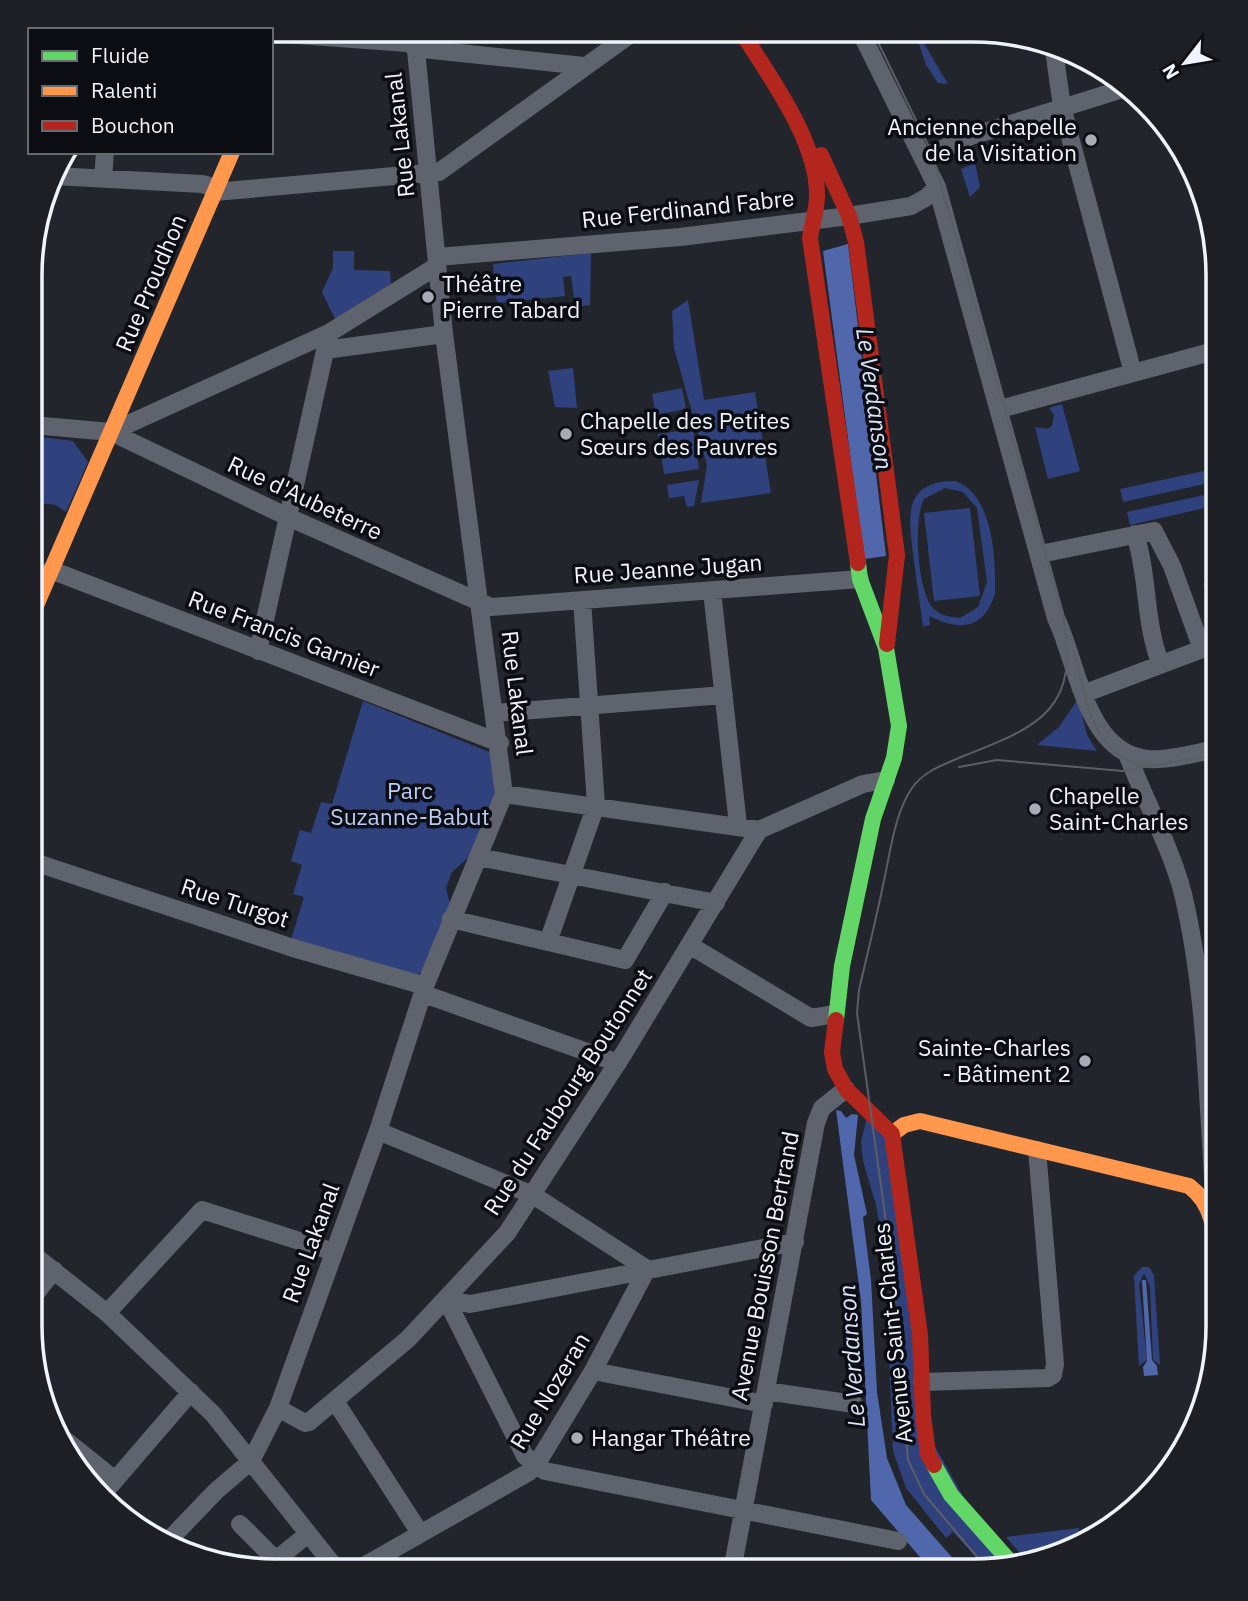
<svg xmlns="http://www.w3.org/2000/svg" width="1248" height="1601" viewBox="0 0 1248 1601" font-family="'IBM Plex Sans',sans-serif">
<rect width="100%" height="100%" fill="#22252c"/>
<path fill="#30427e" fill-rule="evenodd" d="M 923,42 L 948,84 L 938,83 L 926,65 L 919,44 Z
M 975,163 L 980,187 L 970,197 L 961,169 Z
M 333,251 L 354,251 L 354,270 L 390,271 L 391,284 L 335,319 L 322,292 L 333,268 Z
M 591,253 L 590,305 L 575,307 L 571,276 L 563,277 L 565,296 L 499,303 L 496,299 L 493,264 Z
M 688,300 L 704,400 L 755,392 L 771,493 L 701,503 L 707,465 L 674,348 L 672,311 Z
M 573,368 L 577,408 L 555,407 L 548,371 Z
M 682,388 L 686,409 L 656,415 L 652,394 Z
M 1062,404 L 1080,471 L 1048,479 L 1035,427 L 1047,429 L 1052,426 L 1054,415 L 1049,408 Z
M 693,429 L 699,469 L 664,474 L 658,434 Z
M 32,436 L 73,441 L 88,462 L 66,512 L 56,505 L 31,502 Z
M 1218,468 L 1218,481 L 1123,502 L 1120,489 Z
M 699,480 L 694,506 L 687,507 L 684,496 L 669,498 L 667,485 Z
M 955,481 C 993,494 996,558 995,594 C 983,630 960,631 929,616 L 930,625 L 923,627 C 920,605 917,583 914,561 C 909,521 900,481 955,481 ZM 945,488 L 963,492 L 977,508 L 987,582 L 978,607 L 960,618 C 951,617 941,616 934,609 C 917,593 913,519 924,499 Z
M 1218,492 L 1218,505 L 1130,525 L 1127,512 Z
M 970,508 L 980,596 L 934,601 L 924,513 Z
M 1078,699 L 1087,735 L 1097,751 L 1037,745 L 1059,727 Z
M 363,701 L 494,754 L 497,793 L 470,856 L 452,872 L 446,888 L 450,904 L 423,971 L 413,978 L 291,940 L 304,897 L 293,894 L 302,865 L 291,861 L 300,830 L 311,833 L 321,802 L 332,804 Z
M 867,1117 L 886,1136 L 915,1358 L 915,1411 L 1003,1567 L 989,1571 L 953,1532 L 946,1538 L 906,1488 L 893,1451 L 888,1335 L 889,1280 L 876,1205 L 863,1161 L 861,1142 Z
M 1142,1267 L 1149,1267 L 1154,1275 L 1160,1365 L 1153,1360 L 1150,1287 L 1144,1273 L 1139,1285 L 1147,1360 L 1139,1366 L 1134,1276 Z
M 1079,1528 L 1080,1543 L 1026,1560 L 1006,1537 Z"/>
<path fill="#5067ac" d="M 848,244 L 886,556 L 864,559 L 823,251 Z
M 836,1110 L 841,1111 L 846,1118 L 852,1114 L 858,1115 L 854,1155 L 867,1214 L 863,1217 L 871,1280 L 877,1392 L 887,1458 L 906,1505 L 964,1571 L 932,1571 L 871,1500 L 861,1301 Z
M 1142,1280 L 1146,1280 L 1152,1360 L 1157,1366 L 1158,1375 L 1144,1376 L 1143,1367 L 1147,1361 Z"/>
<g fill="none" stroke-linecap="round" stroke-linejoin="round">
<path stroke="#5e636d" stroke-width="18" d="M 860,31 L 937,187 L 1056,618 C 1078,664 1086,754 1148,759 C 1170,761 1197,752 1218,749
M 271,33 L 407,43 L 423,49 L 584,66
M 1054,50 L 1062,107 L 1133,373
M 975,135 L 1126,88
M 924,157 L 969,137
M 54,176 L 202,184 L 217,188
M 103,179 L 105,152
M 215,192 L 439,172 L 635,31
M 437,257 L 680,237 L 849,216 L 911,206 L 927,197 L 937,187
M 325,350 L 444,334
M 1000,409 L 1218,350
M 32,425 L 111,432 L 329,333 L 437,266
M 111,432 L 288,517 L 491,607 L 860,579
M 1135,534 C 1149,577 1144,623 1161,665
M 1040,554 L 1154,531 L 1172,566 L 1202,649
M 51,570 L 500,743
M 1213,585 L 1218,599
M 712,591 L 738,825
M 258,651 L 329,333
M 1083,694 L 1218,643
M 494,713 L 724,695
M 1128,756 C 1145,801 1171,847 1183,894 C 1206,991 1207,1092 1214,1191 L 1210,1211
M 504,794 L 759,830
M 478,857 L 716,903
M 31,861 L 293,948 L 425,986
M 451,919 L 625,960 L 665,892
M 548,942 L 596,805 L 582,600
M 691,946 L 811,1018 L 835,1014
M 424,994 L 618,1063
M 30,1252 L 107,1313 L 213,1414 L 338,1571
M 446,1299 L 525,1456 L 545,1471 L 898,1541
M 446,1299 L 470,1304 L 795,1242
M 30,1301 L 54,1270
M 107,1313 L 202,1210 L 334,1252
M 593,1371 L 764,1404
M 922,1382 L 1048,1378 L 1053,1375 L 1055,1364 L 1037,1150
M 766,1391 L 854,1404
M 335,1401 L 420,1533
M 278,1408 L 305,1423 L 309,1422 L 408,1339 L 507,1233 L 622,1056 L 759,830 L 863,784 L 886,780
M 59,1435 L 115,1480
M 104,1493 L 191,1392
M 240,1524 L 274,1558 L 282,1555 L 308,1534
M 169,1540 L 216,1491 L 251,1461 L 278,1408 L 378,1131 L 425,986 L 504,794 L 444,334 L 414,30
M 282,1555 L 295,1571
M 355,1571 L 529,1472 L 536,1465 L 593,1371 L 647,1269 L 533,1195 L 378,1131
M 732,1571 L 816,1123 L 822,1108 L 846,1089"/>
<path stroke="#63d668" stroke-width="16" d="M 836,1020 L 842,966 L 873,819 L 894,758 L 899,726 L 886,648 L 860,579 L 858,563
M 934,1465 L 951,1495 L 1012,1564"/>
<path stroke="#ff974d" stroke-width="16" d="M 31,617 L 232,152
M 892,1134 L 904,1125 L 920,1121 L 1189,1186 C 1216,1206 1215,1238 1218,1269"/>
<path stroke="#b3261e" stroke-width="16" d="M 741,31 C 769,76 818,141 817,196 C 817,210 812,224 810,238 L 858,563
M 821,155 L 849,216 L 856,242 L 897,555 L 887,644
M 836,1020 L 832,1052 L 835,1069 L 846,1089 L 892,1134 L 920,1335 L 923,1415 L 928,1454 L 934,1465"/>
<path stroke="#5c5e66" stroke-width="2" d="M 873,32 L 932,153 L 1064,619
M 1074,653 C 1086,698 1094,766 1153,766
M 959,767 L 997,760 L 1123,771 L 1218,754
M 989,1571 L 924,1494 L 908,1460 L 892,1265 L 857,1013 L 859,990 C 867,955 876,920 883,885 C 890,855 894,814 912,788 C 924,771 943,765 961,757 C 1041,726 1082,709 1062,612"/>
</g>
<g fill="#a7abb3" stroke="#0b0d12" stroke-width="2.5">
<circle cx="1091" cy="140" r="7"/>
<circle cx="428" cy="297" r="7"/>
<circle cx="566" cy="434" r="7"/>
<circle cx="1035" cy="809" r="7"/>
<circle cx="1085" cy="1061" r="7"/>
<circle cx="577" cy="1438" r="7"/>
</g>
<g text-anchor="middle" stroke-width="7" stroke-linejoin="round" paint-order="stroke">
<g font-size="23" fill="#eff3fb" stroke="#0b0d12" text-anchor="start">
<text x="1077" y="135" text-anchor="end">Ancienne chapelle<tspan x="1077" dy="26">de la Visitation</tspan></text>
<text x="442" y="292">Théâtre<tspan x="442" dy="26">Pierre Tabard</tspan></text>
<text x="580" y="429">Chapelle des Petites<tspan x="580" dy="26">Sœurs des Pauvres</tspan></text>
<text x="1049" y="804">Chapelle<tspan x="1049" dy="26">Saint-Charles</tspan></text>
<text x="1071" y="1056" text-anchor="end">Sainte-Charles<tspan x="1071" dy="26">- Bâtiment 2</tspan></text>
<text x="591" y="1446">Hangar Théâtre</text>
</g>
<g font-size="23" fill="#eff3fb" stroke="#0b0d12">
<text transform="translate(400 135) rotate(-96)" y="8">Rue Lakanal</text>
<text transform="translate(688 209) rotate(-6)" y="8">Rue Ferdinand Fabre</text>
<text transform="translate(151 283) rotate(-67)" y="8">Rue Proudhon</text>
<text transform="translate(305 498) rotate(25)" y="8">Rue d'Aubeterre</text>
<text transform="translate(668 569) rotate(-4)" y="8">Rue Jeanne Jugan</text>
<text transform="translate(284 634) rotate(21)" y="8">Rue Francis Garnier</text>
<text transform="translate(517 693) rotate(83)" y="8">Rue Lakanal</text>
<text transform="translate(235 903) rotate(18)" y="8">Rue Turgot</text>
<text transform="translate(568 1092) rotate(-57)" y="8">Rue du Faubourg Boutonnet</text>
<text transform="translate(311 1243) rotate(-70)" y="8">Rue Lakanal</text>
<text transform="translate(765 1266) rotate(-79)" y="8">Avenue Bouisson Bertrand</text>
<text transform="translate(893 1333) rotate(-96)" y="8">Avenue Saint-Charles</text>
<text transform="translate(550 1391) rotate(-59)" y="8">Rue Nozeran</text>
</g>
<g font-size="23" fill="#bbcbf5" stroke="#0b0d12">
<text x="410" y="799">Parc<tspan x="410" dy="26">Suzanne-Babut</tspan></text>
</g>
<g font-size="24" font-style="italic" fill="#dbe4f9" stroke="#0b0d12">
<text transform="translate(874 399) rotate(82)" y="8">Le Verdanson</text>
<text transform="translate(852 1356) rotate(-94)" y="8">Le Verdanson</text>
</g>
</g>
<path d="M0 0H1248V1601H0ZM275 42H973A233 233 0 0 1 1206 275V1326A233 233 0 0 1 973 1559H275A233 233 0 0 1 42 1326V275A233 233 0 0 1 275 42Z" fill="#1d1f25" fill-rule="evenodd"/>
<path fill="none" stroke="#eff3fb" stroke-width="3.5" d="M275 42H973A233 233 0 0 1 1206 275V1326A233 233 0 0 1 973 1559H275A233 233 0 0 1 42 1326V275A233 233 0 0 1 275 42Z"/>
<rect x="28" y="28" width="245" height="126" fill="#0b0d12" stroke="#66696f" stroke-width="2"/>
<rect x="42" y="51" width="35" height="10" fill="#63d668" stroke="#66696f" stroke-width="2"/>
<text x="91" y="63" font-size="21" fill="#eff3fb">Fluide</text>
<rect x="42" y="86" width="35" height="10" fill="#ff974d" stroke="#66696f" stroke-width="2"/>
<text x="91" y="98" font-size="21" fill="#eff3fb">Ralenti</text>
<rect x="42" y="121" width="35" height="10" fill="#b3261e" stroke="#66696f" stroke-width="2"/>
<text x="91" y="133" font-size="21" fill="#eff3fb">Bouchon</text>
<g transform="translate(1185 63) rotate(239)" stroke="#0b0d12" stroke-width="5" paint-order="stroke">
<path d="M0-5L12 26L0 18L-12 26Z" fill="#eff3fb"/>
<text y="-10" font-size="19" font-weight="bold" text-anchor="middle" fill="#eff3fb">N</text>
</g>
</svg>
